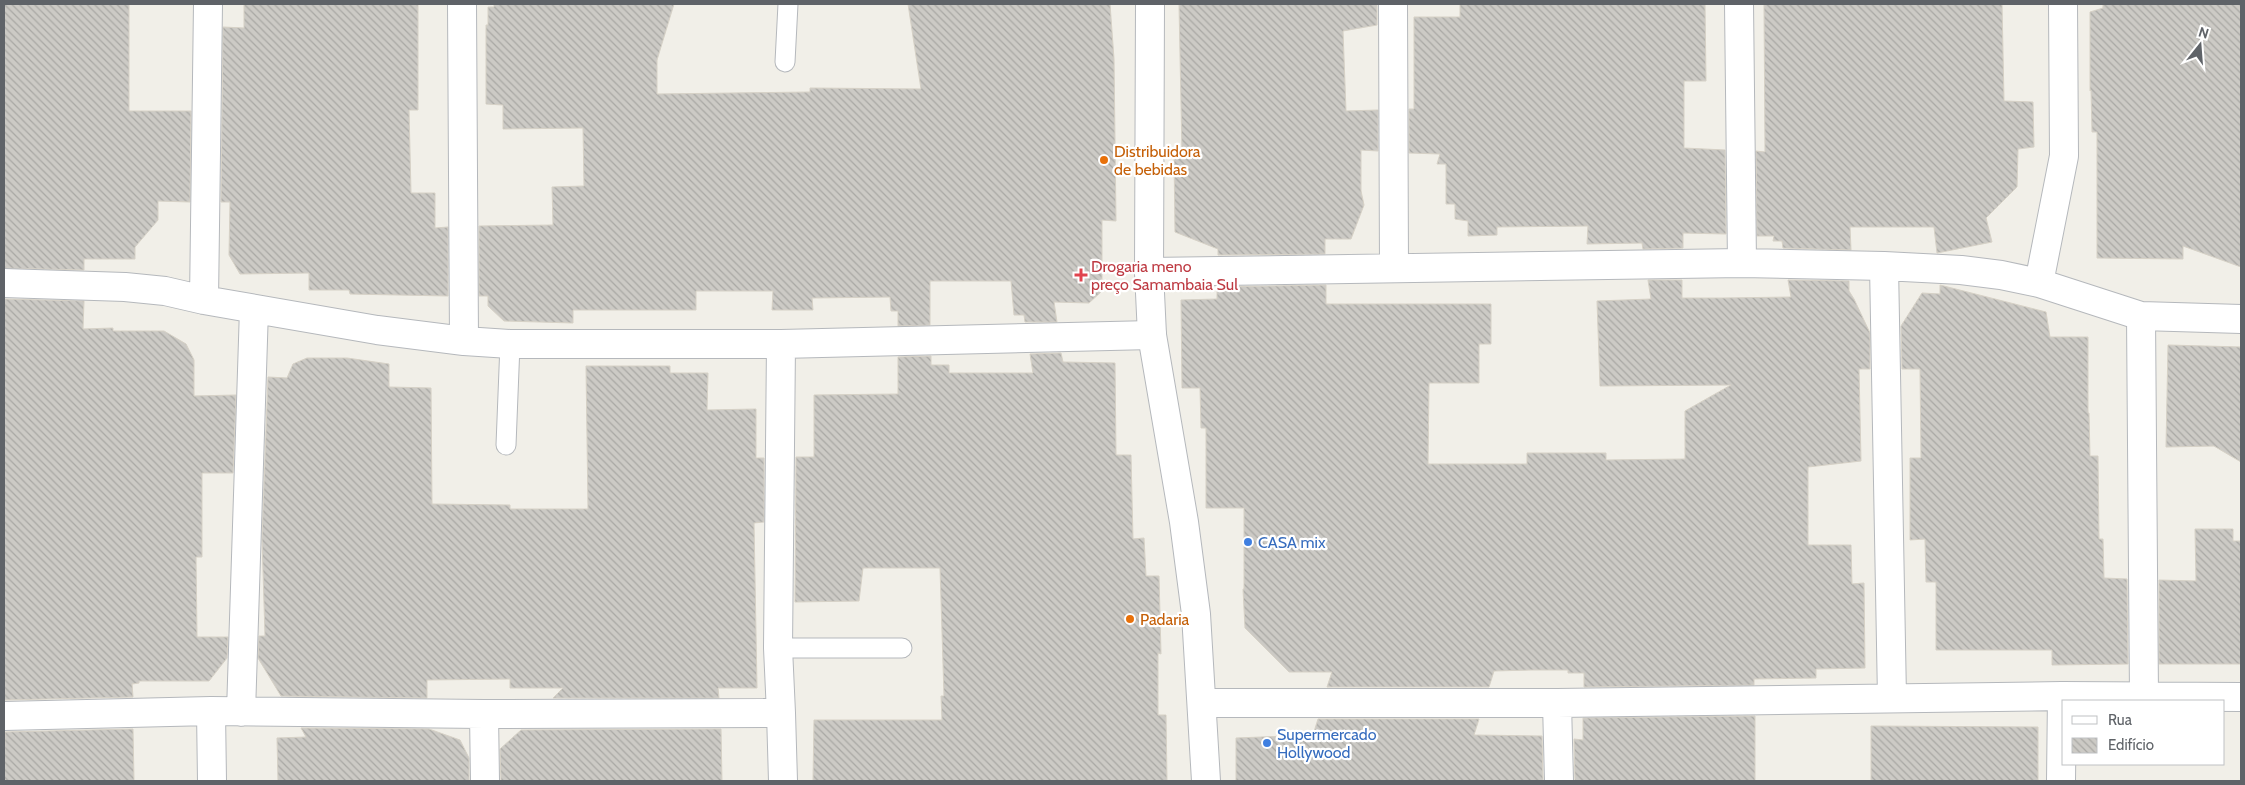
<svg xmlns="http://www.w3.org/2000/svg" width="2245" height="785" viewBox="0 0 2245 785" font-family="Cabin,sans-serif">
<defs>
<pattern id="building-back-hatch" width="6" height="6" patternUnits="userSpaceOnUse" patternTransform="scale(1.25)"><rect width="6" height="6" fill="#cccac5"/><path d="M-1 5l2 2M0 0l6 6M5-1l2 2" fill="none" stroke="#a9a8a4"/></pattern>
</defs>
<rect width="100%" height="100%" fill="#f1efe8"/>
<path fill="url(#building-back-hatch)" stroke="#d6d1c6" d="M 4,4 L 129,4 L 129,111 L 191,111 L 190,202 L 158,201 L 158,220 L 135,247 L 135,259 L 84,259 L 84,270 L 4,268 Z
M 244,4 L 418,4 L 418,110 L 409,110 L 411,193 L 435,193 L 435,228 L 448,227 L 448,296 L 350,294 L 349,290 L 309,290 L 309,273 L 240,274 L 229,255 L 230,202 L 221,202 L 223,27 L 244,28 Z
M 494,4 L 674,4 L 657,60 L 657,94 L 810,92 L 810,88 L 921,89 L 908,4 L 1110,4 L 1114,59 L 1116,221 L 1102,220 L 1102,291 L 1089,303 L 1054,302 L 1057,322 L 1025,322 L 1024,315 L 1014,315 L 1011,281 L 930,281 L 930,325 L 898,326 L 898,311 L 891,311 L 890,297 L 812,298 L 813,310 L 772,310 L 773,291 L 696,291 L 696,310 L 573,310 L 573,323 L 504,321 L 488,306 L 488,296 L 479,296 L 479,226 L 553,225 L 552,187 L 584,186 L 583,128 L 503,129 L 503,105 L 486,104 L 486,25 L 488,25 L 488,7 L 494,7 Z
M 1179,4 L 1377,4 L 1377,25 L 1343,31 L 1346,111 L 1378,110 L 1378,151 L 1361,150 L 1361,191 L 1364,205 L 1351,239 L 1325,239 L 1325,254 L 1218,255 L 1218,249 L 1175,232 L 1174,155 L 1182,154 Z
M 1460,4 L 1705,4 L 1706,81 L 1684,81 L 1684,148 L 1725,150 L 1726,234 L 1683,233 L 1683,248 L 1643,249 L 1642,243 L 1587,244 L 1588,226 L 1497,227 L 1497,235 L 1468,236 L 1468,221 L 1455,219 L 1455,204 L 1446,204 L 1446,164 L 1437,164 L 1440,154 L 1409,153 L 1409,109 L 1414,109 L 1414,17 L 1460,17 Z
M 1764,4 L 2002,4 L 2004,101 L 2033,102 L 2034,147 L 2018,149 L 2017,187 L 1986,218 L 1992,242 L 1937,253 L 1934,227 L 1850,227 L 1851,250 L 1783,248 L 1782,241 L 1773,241 L 1774,236 L 1757,236 L 1756,151 L 1765,152 Z
M 2103,4 L 2241,4 L 2241,267 L 2183,246 L 2183,259 L 2097,258 L 2097,132 L 2092,132 L 2091,90 L 2090,91 L 2090,12 L 2103,8 Z
M 1648,280 L 1682,280 L 1682,298 L 1723,298 L 1791,297 L 1788,280 L 1849,281 L 1849,291 L 1854,299 L 1870,333 L 1870,369 L 1859,369 L 1861,461 L 1808,467 L 1808,545 L 1851,545 L 1852,584 L 1864,583 L 1865,668 L 1816,669 L 1816,678 L 1754,679 L 1754,685 L 1584,687 L 1584,673 L 1568,673 L 1568,670 L 1531,670 L 1494,671 L 1489,687 L 1327,687 L 1332,672 L 1289,672 L 1245,628 L 1243,589 L 1244,589 L 1244,508 L 1206,508 L 1206,428 L 1201,428 L 1200,388 L 1182,388 L 1181,300 L 1217,299 L 1217,287 L 1326,285 L 1326,304 L 1491,304 L 1491,344 L 1479,344 L 1479,383 L 1429,383 L 1428,464 L 1527,464 L 1527,453 L 1606,453 L 1606,460 L 1685,459 L 1685,411 L 1731,385 L 1600,386 L 1597,301 L 1651,299 Z
M 1940,285 L 2046,312 L 2050,337 L 2088,337 L 2088,413 L 2089,413 L 2090,456 L 2098,456 L 2099,539 L 2103,539 L 2104,578 L 2127,579 L 2128,664 L 2052,665 L 2052,650 L 1936,650 L 1936,582 L 1926,582 L 1925,539 L 1910,540 L 1910,458 L 1921,458 L 1920,369 L 1902,369 L 1901,326 L 1922,293 L 1940,294 Z
M 4,299 L 84,301 L 83,329 L 113,328 L 113,331 L 164,331 L 186,344 L 194,360 L 194,396 L 236,395 L 233,473 L 202,473 L 202,557 L 196,557 L 197,637 L 228,637 L 227,658 L 209,681 L 139,681 L 139,683 L 132,684 L 133,697 L 4,700 Z
M 2168,345 L 2241,347 L 2241,462 L 2214,446 L 2166,447 Z
M 1061,353 L 1063,362 L 1115,363 L 1116,455 L 1131,455 L 1133,539 L 1144,538 L 1146,576 L 1159,576 L 1161,654 L 1158,653 L 1158,715 L 1166,715 L 1167,781 L 813,781 L 814,720 L 942,720 L 941,696 L 944,696 L 940,568 L 863,568 L 859,601 L 795,602 L 796,457 L 814,457 L 814,395 L 898,394 L 898,357 L 931,356 L 931,365 L 949,365 L 949,373 L 1033,373 L 1030,354 Z
M 307,358 L 347,358 L 389,364 L 389,387 L 431,388 L 432,504 L 510,505 L 510,509 L 588,509 L 586,366 L 670,366 L 670,373 L 708,373 L 707,410 L 756,409 L 756,458 L 764,458 L 764,522 L 754,523 L 757,688 L 718,688 L 719,698 L 553,698 L 563,688 L 510,688 L 510,679 L 427,680 L 427,698 L 281,696 L 258,658 L 259,636 L 265,636 L 262,538 L 268,377 L 287,378 L 293,364 Z
M 2195,529 L 2233,529 L 2233,541 L 2241,541 L 2241,664 L 2159,664 L 2159,580 L 2196,581 Z
M 1755,716 L 1755,781 L 1575,781 L 1574,739 L 1583,740 L 1583,718 Z
M 1318,719 L 1479,719 L 1474,735 L 1542,736 L 1543,781 L 1236,781 L 1236,738 L 1313,735 Z
M 1871,726 L 2038,727 L 2038,781 L 1871,781 Z
M 301,728 L 429,729 L 460,740 L 469,758 L 469,781 L 278,781 L 277,738 L 306,737 Z
M 133,729 L 134,781 L 4,781 L 5,732 Z
M 721,729 L 722,781 L 501,781 L 500,749 L 521,730 Z"/>
<g fill="none" stroke-linecap="round" stroke-linejoin="round">
<g stroke="#b5b8bc" stroke-width="21">
<path id="service" d="M 785,62 L 788,4
M 506,445 L 510,344
M 778,648 L 902,648"/>
</g>
<g stroke="#b5b8bc" stroke-width="30">
<path id="minor" d="M 462,4 L 464,341
M 1393,4 L 1394,268
M 1739,4 L 1742,263
M 1884,266 L 1892,698
M 1149,272 L 1742,263 L 1884,266 L 1961,270 L 2001,275 L 2039,283 L 2141,316 L 2241,319
M 4,283 L 125,287 L 165,291 L 204,300 L 377,330 L 464,341 L 510,344 L 781,344 L 1152,335
M 2039,283 L 2064,156 L 2063,4
M 204,300 L 208,4
M 2141,316 L 2144,696
M 1203,703 L 1557,703 L 2062,696 L 2241,697
M 1557,703 L 1559,781
M 211,711 L 212,781
M 241,712 L 254,309
M 781,713 L 783,781
M 484,714 L 485,781
M 4,716 L 211,711 L 484,714 L 781,713 L 778,648 L 781,344
M 2061,781 L 2062,696"/>
</g>
<g stroke="#b5b8bc" stroke-width="30">
<path id="tertiary" d="M 1150,4 L 1149,272 L 1152,335 L 1184,522 L 1196,614 L 1206,781"/>
</g>
<use href="#service" stroke="#fff" stroke-width="19"/>
<use href="#minor" stroke="#fff" stroke-width="28"/>
<use href="#tertiary" stroke="#fff" stroke-width="28"/>
</g>
<g fill="#e8710a" stroke="#fff" stroke-width="2">
<circle cx="1104" cy="160" r="5"/>
<circle cx="1130" cy="619" r="5"/>
</g>
<path fill="#e0444e" stroke="#fff" stroke-width="2" d="M1078.5 267.5h5v5h5v5h-5v5h-5v-5h-5v-5h5z"/>
<g fill="#3f7fe0" stroke="#fff" stroke-width="2">
<circle cx="1248" cy="542" r="5"/>
<circle cx="1267" cy="743" r="5"/>
</g>
<g text-anchor="middle" stroke-width="4.5" stroke-linejoin="round" paint-order="stroke">
<g font-size="16" fill="#c56008" stroke="#fff" text-anchor="start">
<text x="1114" y="157">Distribuidora<tspan x="1114" dy="18">de bebidas</tspan></text>
<text x="1140" y="625">Padaria</text>
</g>
<g font-size="16" fill="#be3a42" stroke="#fff" text-anchor="start">
<text x="1091" y="272">Drogaria meno<tspan x="1091" dy="18">preço Samambaia Sul</tspan></text>
</g>
<g font-size="16" fill="#366cbe" stroke="#fff" text-anchor="start">
<text x="1258" y="548">CASA mix</text>
<text x="1277" y="740">Supermercado<tspan x="1277" dy="18">Hollywood</tspan></text>
</g>
</g>
<rect width="2245" height="785" fill="none" stroke="#5f6368" stroke-width="10"/>
<rect x="2062" y="700" width="162" height="65" fill="#ffffff" stroke="#bfc1c3"/>
<rect x="2072" y="716" width="25" height="8" fill="#ffffff" stroke="#bfc1c3"/>
<text x="2108" y="725" font-size="15" fill="#5f6368">Rua</text>
<rect x="2072" y="738" width="25" height="15" fill="url(#building-back-hatch)" stroke="#bfc1c3"/>
<text x="2108" y="750" font-size="15" fill="#5f6368">Edifício</text>
<g transform="translate(2200 45) rotate(17)" stroke="#ffffff" stroke-width="4" paint-order="stroke">
<path d="M0-4L9 19L0 12L-9 19Z" fill="#5f6368"/>
<text y="-8" font-size="14" font-weight="bold" text-anchor="middle" fill="#5f6368">N</text>
</g>
</svg>
